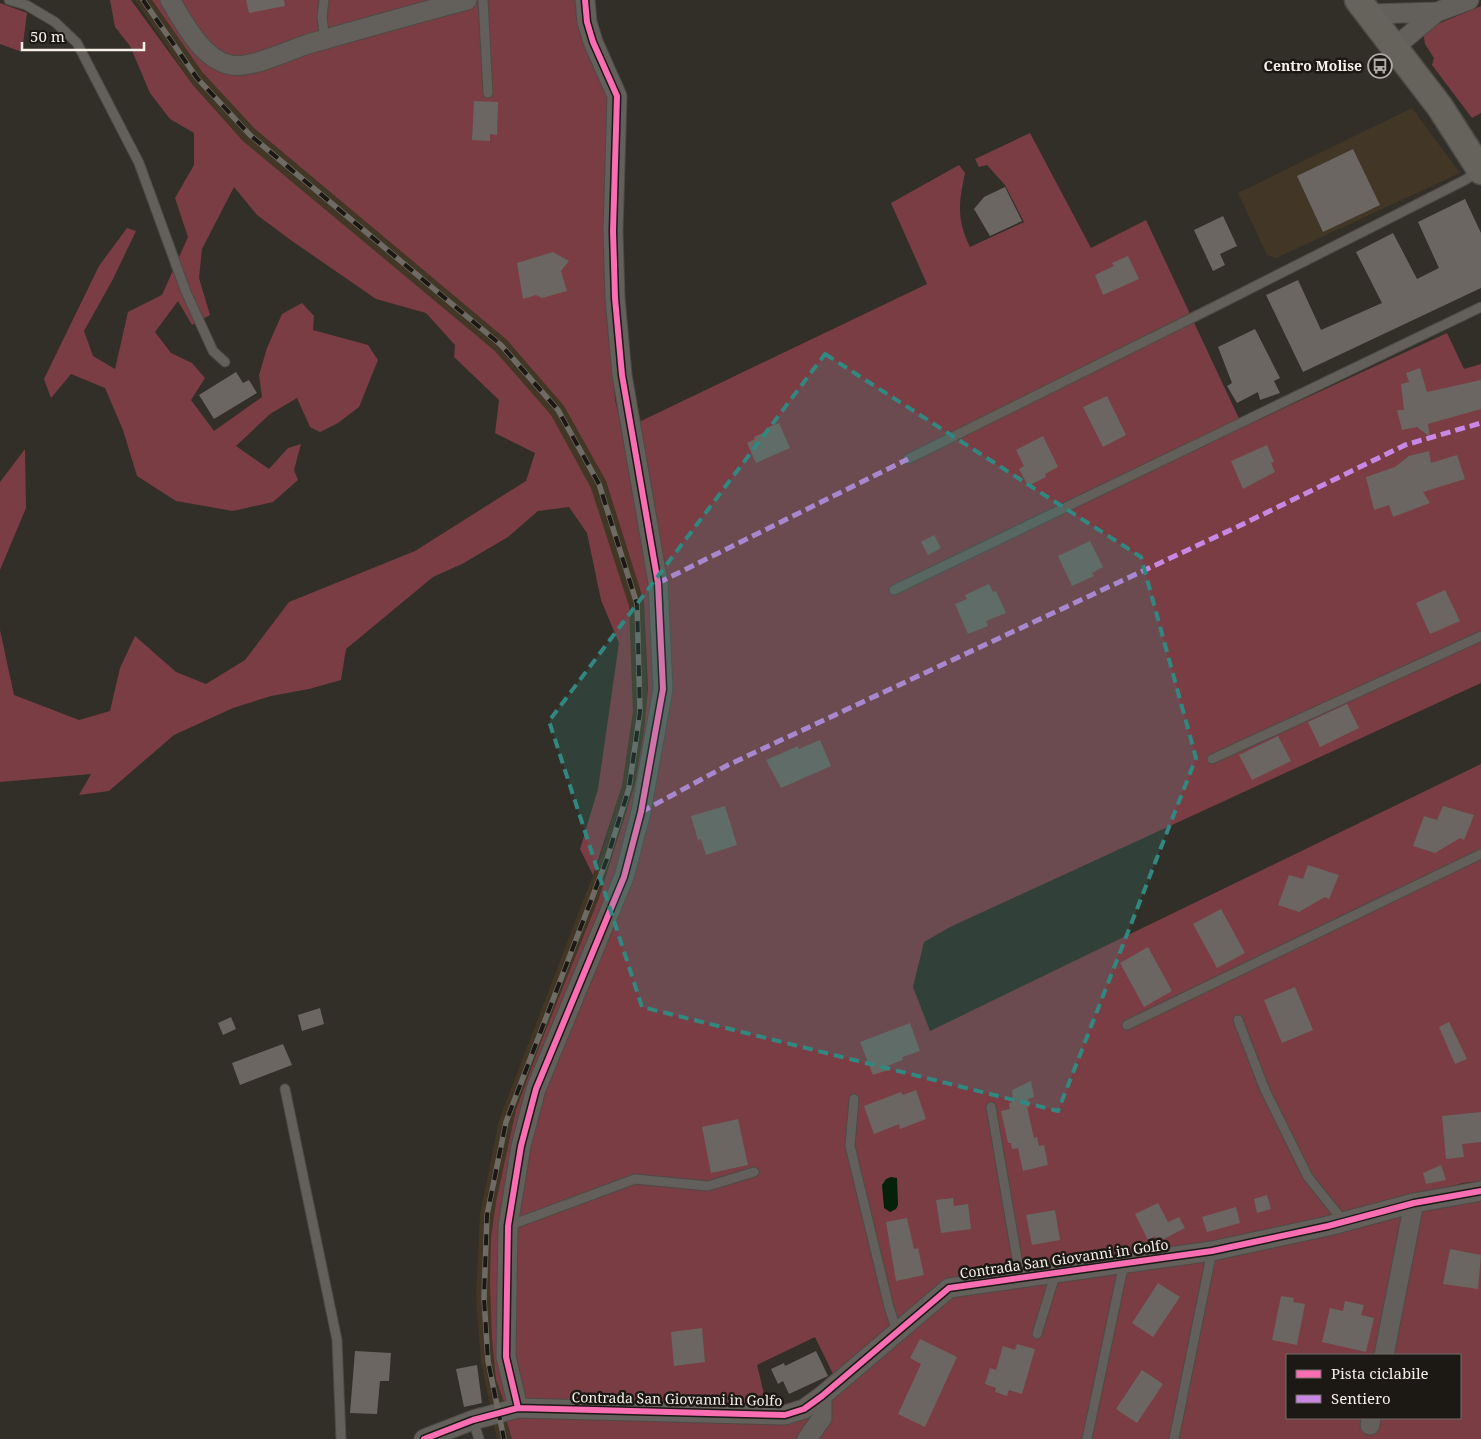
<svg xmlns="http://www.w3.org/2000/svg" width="1481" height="1439" viewBox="0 0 1481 1439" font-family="'Noto Serif',serif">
<rect width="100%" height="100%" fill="#322f28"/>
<path fill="#423726" d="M 135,0 L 152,0 L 203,73 L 255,129 L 507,340 L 564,406 L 606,481 L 644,602 L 648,713 L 637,789 L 496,1360 L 512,1439 L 497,1439 L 481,1362 L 476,1298 L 480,1214 L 499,1120 L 600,857 L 622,786 L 633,712 L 591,488 L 360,241 L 243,141 L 191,82 Z
M 1412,108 L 1460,173 L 1276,258 L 1267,255 L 1238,193 Z"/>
<path fill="#7a3d44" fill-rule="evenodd" d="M 110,0 L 131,0 L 193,85 L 243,141 L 495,351 L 551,415 L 591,488 L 629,606 L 633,712 L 622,786 L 593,875 L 580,849 L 598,789 L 619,643 L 601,600 L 587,533 L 569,507 L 538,511 L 508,537 L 462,564 L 433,577 L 346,649 L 341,680 L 309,689 L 271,696 L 233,708 L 174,735 L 109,791 L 79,795 L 91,774 L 0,782 L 0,630 L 14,695 L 79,720 L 110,711 L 120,668 L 135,636 L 176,672 L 206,684 L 245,660 L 289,602 L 415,551 L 526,481 L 535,453 L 495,433 L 499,400 L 454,357 L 455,345 L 426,313 L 376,299 L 292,241 L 257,215 L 234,187 L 202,249 L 199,278 L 210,315 L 192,325 L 178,301 L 155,332 L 171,353 L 192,363 L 205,378 L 191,400 L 214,431 L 262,397 L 259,375 L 267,348 L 282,314 L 302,303 L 314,316 L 313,330 L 368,345 L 378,360 L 359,407 L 338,423 L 320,432 L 310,427 L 297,398 L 270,414 L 236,446 L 269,469 L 288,448 L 301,444 L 294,470 L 298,480 L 273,502 L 233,511 L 176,501 L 137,476 L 123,430 L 105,388 L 71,374 L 51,398 L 44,379 L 99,266 L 127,228 L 136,231 L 113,279 L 84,331 L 93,356 L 115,369 L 128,312 L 162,295 L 188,237 L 175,198 L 194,165 L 194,133 L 170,119 L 150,93 L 130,46 L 115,27 Z
M 152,0 L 578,0 L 577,8 L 586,50 L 607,98 L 612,128 L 606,266 L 615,400 L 623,432 L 639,422 L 927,284 L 891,203 L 959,165 L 965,173 C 959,202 956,218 970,247 L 1024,222 L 1005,185 L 987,165 L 979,167 L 975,159 L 1030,133 L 1091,248 L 1146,220 L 1243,427 L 1447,333 L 1464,369 L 1481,364 L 1481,683 L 950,927 L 924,942 L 913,987 L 930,1031 L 1481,764 L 1481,1181 L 1463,1183 L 1322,1219 L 1212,1241 L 958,1277 L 835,1378 L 815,1337 L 757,1365 L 768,1410 L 504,1402 L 496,1379 L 492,1338 L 490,1283 L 491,1238 L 496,1202 L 516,1110 L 541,1042 L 599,898 L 635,784 L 644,731 L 648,689 L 644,602 L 606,481 L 564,406 L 507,340 L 255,129 L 203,73 Z
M 0,3 L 27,13 L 22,52 L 0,44 Z
M 1481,6 L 1481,113 L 1472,118 L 1432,65 L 1434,58 L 1425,44 L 1423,30 Z
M 25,449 L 26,508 L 0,570 L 0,482 Z
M 1481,1195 L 1481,1439 L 512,1439 L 505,1415 L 791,1418 L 951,1291 ZM 1287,1355 L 1460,1355 L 1460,1418 L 1287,1418 Z"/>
<path fill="#052109" d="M 891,1177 L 897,1178 L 898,1205 L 896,1209 L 890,1212 L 884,1208 L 882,1185 L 886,1179 Z"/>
<path fill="#6b6661" d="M 246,0 L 284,0 L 285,6 L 249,13 Z
M 474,101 L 498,102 L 497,135 L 490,134 L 490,141 L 472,140 Z
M 1353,149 L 1380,205 L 1323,232 L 1297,176 Z
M 1005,187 L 1022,221 L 990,236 L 974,209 L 984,197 Z
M 1465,199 L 1481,233 L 1481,288 L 1303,372 L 1266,295 L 1298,280 L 1321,330 L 1382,303 L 1356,252 L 1393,233 L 1417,279 L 1439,268 L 1418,222 Z
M 1223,216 L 1237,246 L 1220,254 L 1225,265 L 1213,271 L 1194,230 Z
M 553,252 L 569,261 L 561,271 L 567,291 L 542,298 L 536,295 L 523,299 L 517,263 Z
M 1128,256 L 1139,279 L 1103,295 L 1095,275 L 1114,266 L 1112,263 Z
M 1255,329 L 1280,378 L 1274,381 L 1280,393 L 1260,400 L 1258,392 L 1237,403 L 1227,386 L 1232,383 L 1218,347 Z
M 1420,368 L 1427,392 L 1481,380 L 1481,409 L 1428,424 L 1430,437 L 1417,427 L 1402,430 L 1397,410 L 1404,410 L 1401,384 L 1409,382 L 1406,373 Z
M 236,372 L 243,383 L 249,380 L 257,393 L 214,419 L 199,395 Z
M 1107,396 L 1126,435 L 1103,447 L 1083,407 Z
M 779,423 L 790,448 L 756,463 L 747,443 L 755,439 L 754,437 L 767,431 L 766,428 Z
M 1043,436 L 1058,467 L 1045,474 L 1046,477 L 1028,486 L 1019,469 L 1024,466 L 1016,450 Z
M 1267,445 L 1274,462 L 1271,463 L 1275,472 L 1243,489 L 1231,461 Z
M 1429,451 L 1431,463 L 1457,455 L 1465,479 L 1423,492 L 1430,503 L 1393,517 L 1389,505 L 1374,510 L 1366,477 L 1395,467 L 1409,456 Z
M 934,535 L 941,548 L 928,555 L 921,542 Z
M 1090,541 L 1103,567 L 1092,573 L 1094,576 L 1072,586 L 1058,556 Z
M 989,584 L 993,592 L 996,591 L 1006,613 L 986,621 L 988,626 L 968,634 L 955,604 L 967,599 L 965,595 Z
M 1445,590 L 1460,621 L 1430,634 L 1416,603 Z
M 1347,704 L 1359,728 L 1320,747 L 1308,722 Z
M 1278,736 L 1291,761 L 1252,780 L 1239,755 Z
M 820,740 L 831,766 L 781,788 L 766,760 L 798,746 L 799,749 Z
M 725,806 L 737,845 L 706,855 L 701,839 L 698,840 L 691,816 Z
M 1443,806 L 1474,815 L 1464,840 L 1460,838 L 1435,853 L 1413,846 L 1424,816 L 1437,820 Z
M 1308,865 L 1339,875 L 1329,899 L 1325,897 L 1299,912 L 1278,905 L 1289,875 L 1303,879 Z
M 1221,909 L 1245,953 L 1217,968 L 1193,924 Z
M 1148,947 L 1172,991 L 1144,1007 L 1120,963 Z
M 1295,987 L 1313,1030 L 1282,1043 L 1264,1000 Z
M 320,1008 L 324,1024 L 302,1031 L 298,1015 Z
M 231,1017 L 236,1029 L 223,1035 L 218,1023 Z
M 1449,1022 L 1467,1059 L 1455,1064 L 1439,1027 Z
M 910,1023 L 920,1051 L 902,1057 L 903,1060 L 887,1066 L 888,1070 L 873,1075 L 860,1042 Z
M 283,1044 L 292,1065 L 240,1085 L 232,1063 Z
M 1031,1081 L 1034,1097 L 1028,1099 L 1029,1107 L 1027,1107 L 1034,1138 L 1037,1137 L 1039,1146 L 1044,1145 L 1048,1165 L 1023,1171 L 1018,1148 L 1012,1149 L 1011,1143 L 1008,1143 L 1001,1111 L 1010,1109 L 1009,1103 L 1013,1102 L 1012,1090 Z
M 916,1090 L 926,1119 L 900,1129 L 899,1124 L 874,1134 L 864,1106 L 901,1092 L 903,1095 Z
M 1481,1112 L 1481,1142 L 1462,1144 L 1464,1157 L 1446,1159 L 1442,1116 Z
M 738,1119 L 748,1165 L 711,1173 L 702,1127 Z
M 1441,1165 L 1446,1180 L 1426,1184 L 1423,1173 Z
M 1267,1195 L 1271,1209 L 1257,1213 L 1254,1199 Z
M 953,1198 L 954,1206 L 968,1204 L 971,1229 L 941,1233 L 936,1200 Z
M 1158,1203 L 1168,1222 L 1179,1217 L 1185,1228 L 1158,1242 L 1155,1236 L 1148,1240 L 1135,1214 Z
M 1236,1207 L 1240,1223 L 1207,1232 L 1202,1217 Z
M 1055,1210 L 1060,1240 L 1032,1245 L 1026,1215 Z
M 907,1218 L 914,1249 L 918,1248 L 924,1275 L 896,1281 L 886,1222 Z
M 1450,1249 L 1481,1255 L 1478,1289 L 1443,1284 Z
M 1158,1283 L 1180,1297 L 1153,1337 L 1132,1323 Z
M 1281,1296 L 1294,1298 L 1293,1302 L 1305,1304 L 1297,1345 L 1272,1340 Z
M 1345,1301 L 1364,1305 L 1361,1315 L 1374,1318 L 1366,1352 L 1322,1342 L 1330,1308 L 1343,1311 Z
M 702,1328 L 705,1362 L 674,1366 L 671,1332 Z
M 920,1339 L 957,1357 L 925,1427 L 898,1414 L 921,1364 L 910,1358 Z
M 1017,1344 L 1035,1349 L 1022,1394 L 1009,1390 L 1007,1396 L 995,1392 L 996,1388 L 985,1384 L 990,1368 L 996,1370 L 1003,1346 L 1015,1350 Z
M 355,1351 L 391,1353 L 389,1381 L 380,1381 L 377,1414 L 350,1413 Z
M 816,1351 L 828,1376 L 789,1394 L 783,1381 L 778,1384 L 771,1369 L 784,1363 L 785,1366 Z
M 477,1365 L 482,1403 L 464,1407 L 456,1369 Z
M 1142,1370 L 1163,1384 L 1137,1423 L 1116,1409 Z"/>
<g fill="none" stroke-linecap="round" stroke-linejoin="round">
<g stroke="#4e4a45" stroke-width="11">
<path id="lane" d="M 9,0 L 26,5 L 55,22 L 77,43 L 139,163 L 186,292 L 213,351 L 225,362
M 324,0 L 322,17 L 325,40
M 483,0 L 488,93
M 908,459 L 1214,307 L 1465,180 L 1479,171
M 894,590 L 1481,307
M 1212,759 L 1481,636
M 1238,1020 L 1265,1090 L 1308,1177 L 1344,1222
M 1127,1025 L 1481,854
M 285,1089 L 337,1340 L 341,1439
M 854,1099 L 850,1146 L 889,1307 L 897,1332
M 991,1107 L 1020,1276
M 508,1226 L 635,1179 L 708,1186 L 754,1172
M 1037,1334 L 1056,1272
M 473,1420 L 479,1439
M 1087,1439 L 1124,1263
M 1174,1439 L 1212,1251"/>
</g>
<g stroke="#4e4a45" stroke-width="21">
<path id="street" d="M 170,0 C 184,22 202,60 231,65 C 251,69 289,50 308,44 C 361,29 414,14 467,0
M 1370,14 L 1437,12 L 1469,0
M 1396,46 L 1437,12
M 1384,1355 L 1414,1203
M 518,1408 L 506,1357 L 508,1226 L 521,1146 L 536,1089 L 624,877 L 641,812 L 663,689 L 658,583 L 622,375 L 615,298 L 613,231 L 617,96 L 593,42 L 587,22 L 585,0
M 1370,1425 L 1371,1418
M 424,1439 L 473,1420 L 518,1408 L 785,1415 L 804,1409 L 822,1396 L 949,1288 L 1212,1251 L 1328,1226 L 1414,1203 L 1481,1191
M 807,1439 L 822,1418 L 822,1396"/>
</g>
<g stroke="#4e4a45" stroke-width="29">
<path id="secondary" d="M 1358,0 L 1440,107 L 1481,171"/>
</g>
<use href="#lane" stroke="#635f5a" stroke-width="9"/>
<use href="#street" stroke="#635f5a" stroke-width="19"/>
<use href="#secondary" stroke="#66635c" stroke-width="26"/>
<g stroke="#6e6a64" stroke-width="5.5">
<path id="rail" d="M 143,0 L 197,78 L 250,135 L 501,345 L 558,410 L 599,484 L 637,604 L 640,712 L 629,788 L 607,859 L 506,1122 L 487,1215 L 484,1298 L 488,1361 L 504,1439"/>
</g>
<use href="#rail" stroke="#1c1813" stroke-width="4" stroke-dasharray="11" stroke-linecap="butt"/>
<path stroke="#c787e3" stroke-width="5" stroke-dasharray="10 5" stroke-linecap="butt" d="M 658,583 L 908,459
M 641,812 L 728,765 L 1239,526 L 1405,445 L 1481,423"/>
<g stroke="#1c1813" stroke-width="9">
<path id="cycleway" d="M 518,1408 L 506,1357 L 508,1226 L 521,1146 L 536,1089 L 624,877 L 641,812 L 663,689 L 658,583 L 622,375 L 615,298 L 613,231 L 617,96 L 593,42 L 587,22 L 585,0
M 424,1439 L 473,1420 L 518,1408 L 785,1415 L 804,1409 L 822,1396 L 949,1288 L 1212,1251 L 1328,1226 L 1414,1203 L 1481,1191"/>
</g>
<use href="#cycleway" stroke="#f96db3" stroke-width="6"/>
</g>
<path fill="#328880" fill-opacity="0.2" stroke="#328880" stroke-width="4" stroke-dasharray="10 6" stroke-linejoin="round" d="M 825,354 L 1141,557 L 1196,758 L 1058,1111 L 642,1007 L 549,721 Z"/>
<defs>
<g id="bus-ring" transform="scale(1.25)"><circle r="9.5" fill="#1c1813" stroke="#b1aca5" stroke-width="1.5"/><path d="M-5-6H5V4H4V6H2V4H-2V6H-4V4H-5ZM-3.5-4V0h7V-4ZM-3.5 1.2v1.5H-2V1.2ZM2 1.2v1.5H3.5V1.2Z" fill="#b1aca5"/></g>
</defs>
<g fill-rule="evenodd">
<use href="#bus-ring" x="1380" y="66"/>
</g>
<g text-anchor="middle" stroke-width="5" stroke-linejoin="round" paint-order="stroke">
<g font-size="14" font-weight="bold" fill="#f5f0e8" stroke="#1c1813" text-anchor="end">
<text x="1362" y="71">Centro Molise</text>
</g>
<g font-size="14" fill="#f5f0e8" stroke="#1c1813">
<text transform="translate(1064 1259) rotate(-8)" y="5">Contrada San Giovanni in Golfo</text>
<text transform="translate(677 1399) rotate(1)" y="5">Contrada San Giovanni in Golfo</text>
</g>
</g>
<rect x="1286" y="1354" width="175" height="65" fill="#1c1813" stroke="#736e68"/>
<rect x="1296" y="1370" width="25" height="8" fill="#f96db3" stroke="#736e68"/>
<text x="1331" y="1379" font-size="15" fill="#f5f0e8">Pista ciclabile</text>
<rect x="1296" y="1395" width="25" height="8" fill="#c787e3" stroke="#736e68"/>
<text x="1331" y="1404" font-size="15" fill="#f5f0e8">Sentiero</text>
<path d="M22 42v8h122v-8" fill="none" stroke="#f5f0e8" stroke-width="2.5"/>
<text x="30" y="42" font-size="15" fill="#f5f0e8" stroke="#1c1813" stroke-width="4" paint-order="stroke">50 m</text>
</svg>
